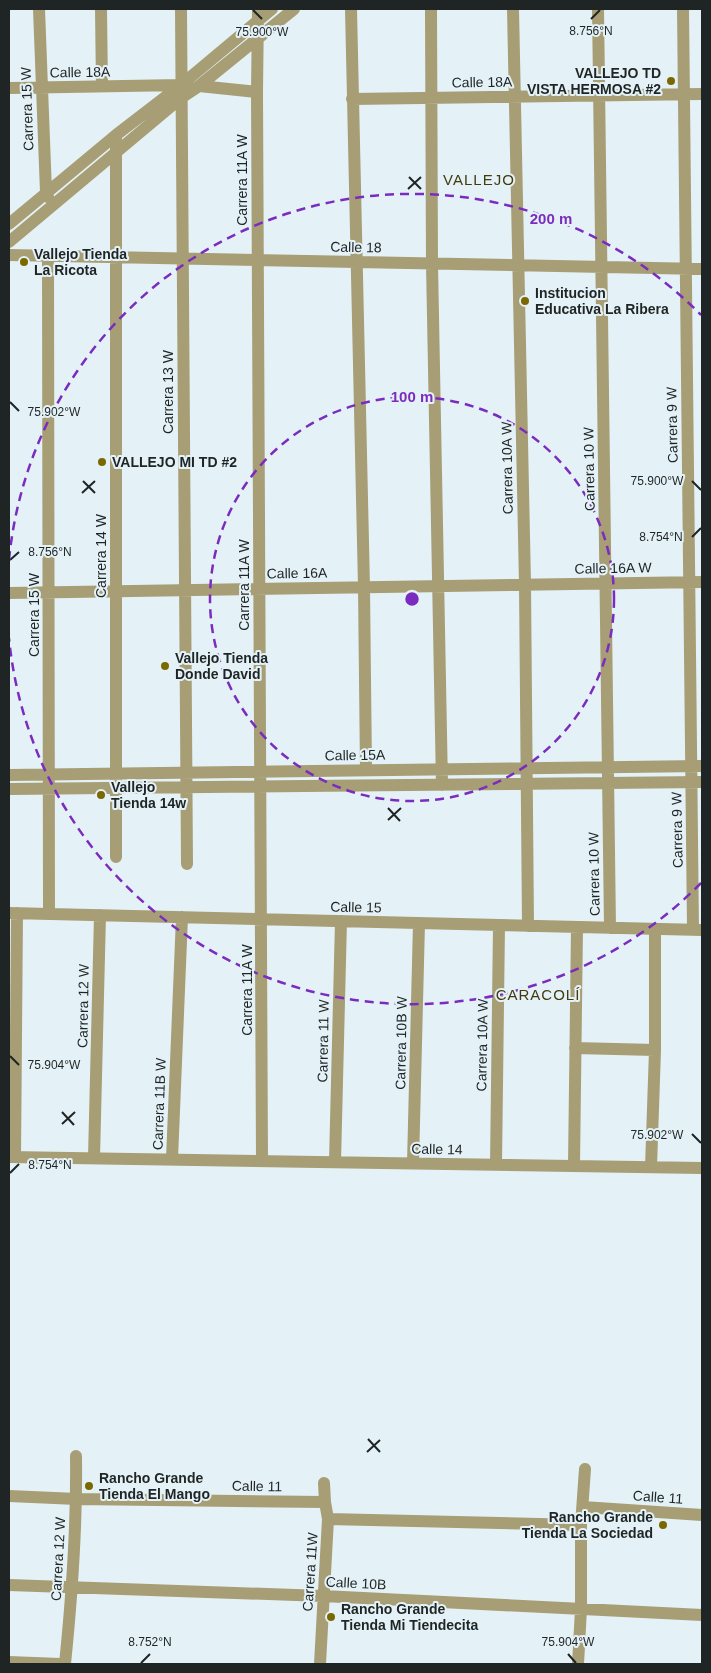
<svg xmlns="http://www.w3.org/2000/svg" width="711" height="1673" viewBox="0 0 711 1673" font-family="Arial,sans-serif">
<rect width="100%" height="100%" fill="#e4f2f7"/>
<g fill="none" stroke-linecap="round" stroke-linejoin="round">
<path stroke="#a79e75" stroke-width="12" d="M 39,9 L 46,192 L 48,197
M 101,9 L 102,86
M 181,9 L 187,864
M 258,9 L 257,92 L 262,1161
M 351,9 L 364,587 L 366,770
M 431,9 L 432,264 L 442,785
M 513,9 L 525,584 L 528,926
M 598,9 L 610,928
M 683,9 L 693,930
M 199,86 L 257,92
M 9,88 L 181,85
M 352,99 L 702,94
M 116,135 L 116,857
M 9,224 L 116,135 L 181,85 L 272,9
M 9,242 L 181,98 L 199,86 L 294,9
M 9,255 L 702,269
M 48,256 L 49,914
M 9,593 L 702,582
M 9,775 L 702,766
M 9,789 L 702,782
M 9,913 L 702,930
M 575,1048 L 655,1050
M 9,1157 L 702,1168
M 15,1157 L 17,913
M 94,1158 L 100,915
M 172,1159 L 182,917
M 335,1162 L 341,921
M 413,1163 L 419,923
M 496,1165 L 499,925
M 574,1166 L 577,927
M 651,1167 L 655,1050 L 655,929
M 9,1496 L 77,1499 L 325,1502
M 583,1507 L 702,1515
M 328,1519 L 581,1525
M 9,1585 L 323,1596 L 702,1615
M 9,1662 L 60,1664
M 65,1664 C 72,1595 77,1526 76,1456
M 320,1664 L 328,1519 L 325,1502 L 324,1483
M 578,1664 L 581,1609 L 581,1525 L 585,1469"/>
</g>
<path fill="none" stroke="#1f2425" stroke-width="2" d="M 253,10 L 262,19M 591,19 L 600,10M 409,177 L 421,189M 408,189 L 421,177M 10,402 L 19,411M 83,481 L 95,493M 692,481 L 701,490M 82,493 L 95,481M 692,537 L 701,528M 10,560 L 19,552M 388,808 L 400,821M 388,820 L 401,808M 10,1056 L 19,1065M 62,1112 L 74,1125M 62,1124 L 75,1112M 692,1134 L 701,1143M 10,1173 L 19,1164M 368,1439 L 380,1452M 367,1452 L 380,1440M 568,1654 L 576,1663M 141,1663 L 150,1654"/>
<g fill="none" stroke="#7b2cbf" stroke-width="2.5" stroke-dasharray="9 6">
<circle cx="412" cy="599" r="202"/>
<path d="M701 883A405 405 0 0 1 9 638M9 560A405 405 0 0 1 701 315"/>
</g>
<g fill="#7a6800" stroke="#e4f2f7" stroke-width="2">
<circle cx="671" cy="81" r="5"/>
<circle cx="24" cy="262" r="5"/>
<circle cx="525" cy="301" r="5"/>
<circle cx="102" cy="462" r="5"/>
<circle cx="165" cy="666" r="5"/>
<circle cx="101" cy="795" r="5"/>
<circle cx="89" cy="1486" r="5"/>
<circle cx="663" cy="1525" r="5"/>
<circle cx="331" cy="1617" r="5"/>
</g>
<g text-anchor="middle" stroke-width="4" stroke-linejoin="round" paint-order="stroke">
<g font-size="14" fill="#1f2425" stroke="#e4f2f7">
<text transform="translate(80 72) rotate(-1)" y="5">Calle 18A</text>
<text transform="translate(482 82) rotate(-1)" y="5">Calle 18A</text>
<text transform="translate(27 109) rotate(-92)" y="5">Carrera 15 W</text>
<text transform="translate(242 180) rotate(-90)" y="5">Carrera 11A W</text>
<text transform="translate(356 247) rotate(1)" y="5">Calle 18</text>
<text transform="translate(168 392) rotate(-90)" y="5">Carrera 13 W</text>
<text transform="translate(672 425) rotate(-91)" y="5">Carrera 9 W</text>
<text transform="translate(507 468) rotate(-91)" y="5">Carrera 10A W</text>
<text transform="translate(589 469) rotate(-91)" y="5">Carrera 10 W</text>
<text transform="translate(101 556) rotate(-90)" y="5">Carrera 14 W</text>
<text transform="translate(613 568) rotate(-1)" y="5">Calle 16A W</text>
<text transform="translate(297 573) rotate(-1)" y="5">Calle 16A</text>
<text transform="translate(244 585) rotate(-90)" y="5">Carrera 11A W</text>
<text transform="translate(34 615) rotate(-90)" y="5">Carrera 15 W</text>
<text transform="translate(355 755) rotate(-1)" y="5">Calle 15A</text>
<text transform="translate(677 830) rotate(-91)" y="5">Carrera 9 W</text>
<text transform="translate(594 874) rotate(-91)" y="5">Carrera 10 W</text>
<text transform="translate(356 907) rotate(1)" y="5">Calle 15</text>
<text transform="translate(247 990) rotate(-90)" y="5">Carrera 11A W</text>
<text transform="translate(83 1006) rotate(-89)" y="5">Carrera 12 W</text>
<text transform="translate(323 1041) rotate(-89)" y="5">Carrera 11 W</text>
<text transform="translate(401 1043) rotate(-89)" y="5">Carrera 10B W</text>
<text transform="translate(482 1045) rotate(-89)" y="5">Carrera 10A W</text>
<text transform="translate(159 1104) rotate(-88)" y="5">Carrera 11B W</text>
<text transform="translate(437 1149) rotate(1)" y="5">Calle 14</text>
<text transform="translate(257 1486) rotate(1)" y="5">Calle 11</text>
<text transform="translate(658 1497) rotate(4)" y="5">Calle 11</text>
<text transform="translate(58 1559) rotate(-87)" y="5">Carrera 12 W</text>
<text transform="translate(310 1572) rotate(-86)" y="5">Carrera 11W</text>
<text transform="translate(356 1583) rotate(3)" y="5">Calle 10B</text>
</g>
<g font-size="14" font-weight="bold" fill="#1f2425" stroke="#e4f2f7" text-anchor="start">
<text x="661" y="78" text-anchor="end">VALLEJO TD<tspan x="661" dy="16">VISTA HERMOSA #2</tspan></text>
<text x="34" y="259">Vallejo Tienda<tspan x="34" dy="16">La Ricota</tspan></text>
<text x="535" y="298">Institucion<tspan x="535" dy="16">Educativa La Ribera</tspan></text>
<text x="112" y="467">VALLEJO MI TD #2</text>
<text x="175" y="663">Vallejo Tienda<tspan x="175" dy="16">Donde David</tspan></text>
<text x="111" y="792">Vallejo<tspan x="111" dy="16">Tienda 14w</tspan></text>
<text x="99" y="1483">Rancho Grande<tspan x="99" dy="16">Tienda El Mango</tspan></text>
<text x="653" y="1522" text-anchor="end">Rancho Grande<tspan x="653" dy="16">Tienda La Sociedad</tspan></text>
<text x="341" y="1614">Rancho Grande<tspan x="341" dy="16">Tienda Mi Tiendecita</tspan></text>
</g>
<g font-size="15" letter-spacing="1" fill="#433a11" stroke="#e4f2f7">
<text x="479" y="185">VALLEJO</text>
<text x="538" y="1000">CARACOLÍ</text>
</g>
</g>
<g font-size="12" text-anchor="middle" fill="#1f2425" stroke="#e4f2f7" stroke-width="4" stroke-linejoin="round" paint-order="stroke">
<text x="591" y="35">8.756°N</text>
<text x="262" y="36">75.900°W</text>
<text x="54" y="416">75.902°W</text>
<text x="657" y="485">75.900°W</text>
<text x="661" y="541">8.754°N</text>
<text x="50" y="556">8.756°N</text>
<text x="54" y="1069">75.904°W</text>
<text x="657" y="1139">75.902°W</text>
<text x="50" y="1169">8.754°N</text>
<text x="568" y="1646">75.904°W</text>
<text x="150" y="1646">8.752°N</text>
</g>
<circle cx="412" cy="599" r="8" fill="#7b2cbf" stroke="#e4f2f7" stroke-width="2.5"/>
<g font-size="15" text-anchor="middle" font-weight="bold" fill="#7b2cbf" stroke="#e4f2f7" stroke-width="4" stroke-linejoin="round" paint-order="stroke">
<text x="551" y="224">200 m</text>
<text x="412" y="402">100 m</text>
</g>
<rect width="711" height="1673" fill="none" stroke="#1f2425" stroke-width="20"/>
</svg>
